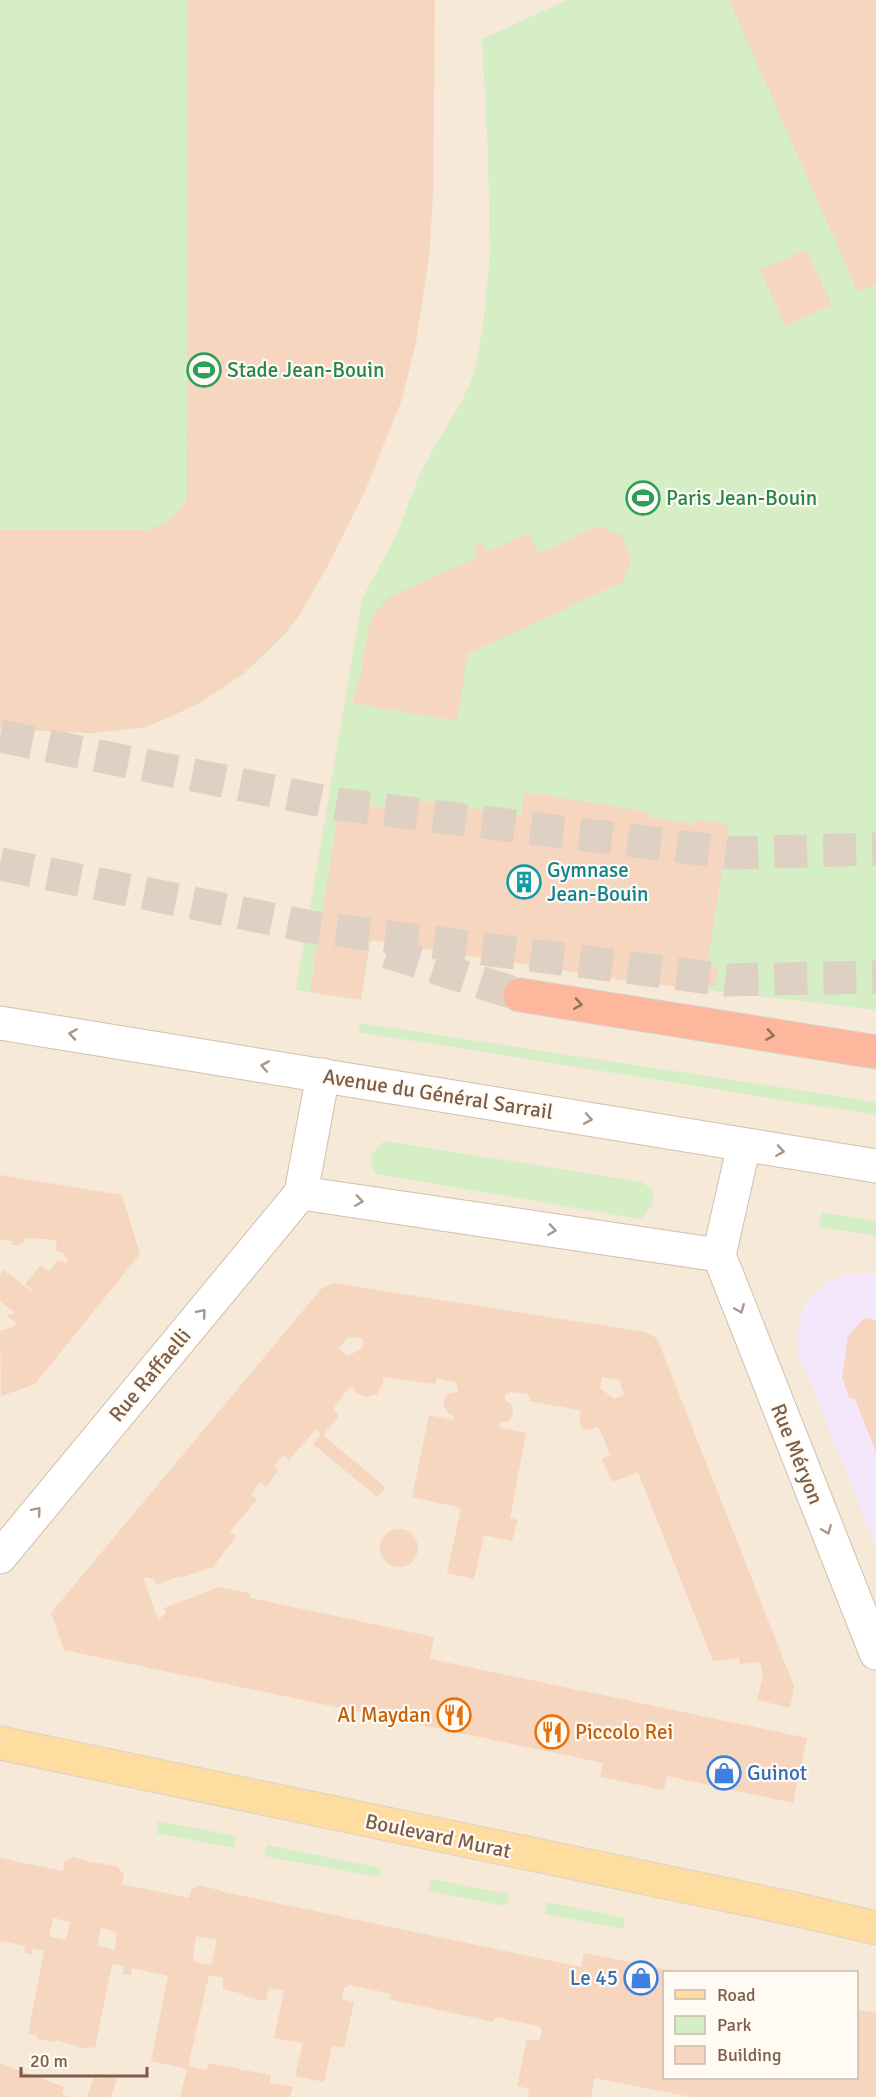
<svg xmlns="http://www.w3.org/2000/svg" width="876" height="2097" font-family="Signika,sans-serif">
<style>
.residential{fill:#f6e9d7;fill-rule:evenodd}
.education{fill:#f4e6fb}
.green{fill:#d5eec6}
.building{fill:#f6d6bf;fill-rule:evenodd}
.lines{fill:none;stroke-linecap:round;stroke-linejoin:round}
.highway-tunnel{stroke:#ded0c2;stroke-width:33;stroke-dasharray:33 16;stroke-linecap:butt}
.street-casing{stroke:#d2bfad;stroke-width:35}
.primary-casing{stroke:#dad2cc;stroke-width:35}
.highway-casing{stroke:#dad2cc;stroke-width:35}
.street{stroke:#fff;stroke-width:33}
.primary{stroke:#ffdda0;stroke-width:33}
.highway{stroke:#fcb79d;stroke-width:33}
.oneway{stroke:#966f5b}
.oneway2{stroke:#aa9689}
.labels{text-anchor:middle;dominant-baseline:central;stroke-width:4.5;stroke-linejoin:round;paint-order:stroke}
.leisure-label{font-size:21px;fill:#27864d;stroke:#fffaf2;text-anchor:start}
.culture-label{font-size:21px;fill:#0d838f;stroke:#fffaf2;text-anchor:start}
.street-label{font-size:21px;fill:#7c5d4a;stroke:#fffaf2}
.food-label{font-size:21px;fill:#c56008;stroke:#fffaf2;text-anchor:end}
.shop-label{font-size:21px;fill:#366cbe;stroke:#fffaf2;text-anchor:start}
</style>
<rect width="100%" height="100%" fill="#fef6ea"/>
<!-- residential -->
<path class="residential" d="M0,0H876V2097H0ZM664,1972H856V2078H664Z"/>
<!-- education -->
<polygon class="education" points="863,1273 876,1276 876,1547 798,1352 797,1329 804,1307 811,1296 827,1282 844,1275"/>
<!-- green -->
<g class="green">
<polygon points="0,0 435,0 433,193 429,256 416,342 402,399 365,491 327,567 297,619 279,640 243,674 196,705 146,727 93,733 0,729"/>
<polygon points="567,0 876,0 876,1010 623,980 371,940 361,1000 296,990 362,599 396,536 419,476 438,440 461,403 474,374 478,353 483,327 490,253 488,156 482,39"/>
<polygon points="360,1023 876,1102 876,1115 358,1032"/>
<path d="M384,1141L643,1182L653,1192L652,1205L641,1219L376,1174C368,1157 371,1154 384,1141Z"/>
<polygon points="822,1212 876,1221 876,1236 819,1227"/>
<polygon points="158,1821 236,1836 234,1848 156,1833"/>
<polygon points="267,1845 381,1868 379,1877 264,1856"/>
<polygon points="431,1879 509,1894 506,1906 428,1891"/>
<polygon points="547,1902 625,1918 623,1929 545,1914"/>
</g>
<!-- building -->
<g class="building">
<polygon points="188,0 435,0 433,193 429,256 416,342 402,399 365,491 327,567 297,619 279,640 243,674 196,705 146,727 93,733 0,729 0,530 148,530 167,522 183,506 187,498"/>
<polygon points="729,0 876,0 876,284 858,292"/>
<polygon points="806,249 832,305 785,326 760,270"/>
<polygon points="597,526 621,535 632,559 623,582 468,654 457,721 353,703 357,684 359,684 369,626 373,616 388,598 477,557 473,547 481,543 486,552 529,533 539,554"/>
<polygon points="525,792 649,812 648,817 694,824 695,819 729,825 707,966 718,967 715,987 704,985 703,991 624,978 623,980 370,940 361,1000 310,992 340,801 392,809 394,796 521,816"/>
<polygon points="0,1175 122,1195 140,1254 35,1384 1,1396 0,1331 13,1327 17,1323 7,1316 15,1313 0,1301 0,1275 4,1270 32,1292 33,1291 25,1284 41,1265 49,1271 57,1261 66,1263 68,1260 62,1252 55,1251 57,1240 25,1238 24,1243 20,1243 20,1245 12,1245 12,1241 0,1239"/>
<path d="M333,1283L644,1332L657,1338L794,1686L790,1708L757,1700L763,1676L760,1662L740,1664L739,1658L713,1661L638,1472L612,1482L602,1459L610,1455L601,1432L597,1427L589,1430L581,1427L579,1416L582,1413L578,1410L529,1401L530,1395L511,1392L505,1395V1400L512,1405L513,1414L509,1421L500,1423V1428L526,1433L510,1518L518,1520L512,1541L484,1535L474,1579L447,1573L461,1508L412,1497L429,1415L453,1420L454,1416L448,1413L443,1403L448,1394L458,1392V1387L455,1382L437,1378L435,1384L383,1377V1384L377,1394L366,1397L357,1393L353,1387L348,1389L333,1409L339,1416L323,1435L386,1488L377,1497L313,1444L321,1434L316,1429L289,1460L283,1455L274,1466L279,1470L266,1487L260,1482L251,1494L257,1499L230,1532L236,1536L213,1567L181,1578L180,1576L156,1585L154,1579L143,1577L158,1620L166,1613L164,1608L219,1587L250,1593V1598L434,1637L430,1659L807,1738L793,1803L667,1776L664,1790L600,1777L603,1763L64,1650L51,1613L321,1289ZM348,1337L363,1339L362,1349L347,1356L339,1349ZM602,1377L619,1380L624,1395L614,1399L600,1388Z"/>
<polygon points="864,1318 876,1320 876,1452 855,1399 849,1398 842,1377 848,1336"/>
<circle cx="399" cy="1548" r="19"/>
<path d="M73,1857L91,1862L116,1866L124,1874L122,1884L189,1898L191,1890L199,1885L219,1890V1891L581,1967L584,1953L673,1971L664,1972V2078H856V2009L876,2013V2097H691L595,2078L591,2097H528L529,2089L517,2086L527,2039L539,2041L542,2031L539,2026L495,2017L494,2022L389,1999L391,1994L350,1985L344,1988L342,1999L354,2002L344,2048L332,2046L324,2082L295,2076L303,2043L274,2038L284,1991L269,1988L266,2001L243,1996V1994L223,1989V1978L209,1975L188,2066L207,2070L208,2063L271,2075L270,2083L293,2087L290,2097H180L187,2069L151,2061L168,1976L132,1968L131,1975L123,1974L124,1966L112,1964L95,2048L88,2047L87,2049L56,2040L55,2042L37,2039V2036L28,2034L44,1951L32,1948V1955L24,1953L25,1946L0,1941V1858L63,1871L64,1862ZM53,1918L70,1922L66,1940L49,1936ZM101,1928L117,1932L115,1950L97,1946ZM196,1936L217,1940L211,1965L195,1962L193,1956Z"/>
<polygon points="0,2063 64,2087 62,2094 70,2097 0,2097"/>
<polygon points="95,2073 117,2079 111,2097 87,2097"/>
</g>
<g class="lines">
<!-- highway-tunnel -->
<g class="highway-tunnel">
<polyline points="0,736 337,804 732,853 876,849"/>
<polyline points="0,864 311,927 727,980 876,977"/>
<polyline points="387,952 520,995"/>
</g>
<defs>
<g id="street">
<polyline points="0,1023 876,1166"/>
<polyline points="301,1193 719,1255"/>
<polyline points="719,1255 876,1653"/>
<polyline points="719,1255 744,1145"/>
<polyline points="0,1557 301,1193 323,1075"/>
</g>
<polyline id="primary" points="0,1743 799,1910 876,1928"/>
<polyline id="highway" points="520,995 876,1052"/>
</defs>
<!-- street casing -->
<use href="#street" class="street-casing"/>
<!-- primary casing -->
<use href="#primary" class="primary-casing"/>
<!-- highway casing -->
<use href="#highway" class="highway-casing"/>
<!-- street -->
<use href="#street" class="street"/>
<!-- primary -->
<use href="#primary" class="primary"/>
<!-- highway -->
<use href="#highway" class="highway"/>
</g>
<!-- one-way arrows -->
<defs><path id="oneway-chevron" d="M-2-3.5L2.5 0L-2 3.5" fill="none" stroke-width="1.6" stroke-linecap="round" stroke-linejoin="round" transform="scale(1.5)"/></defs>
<g class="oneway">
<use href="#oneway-chevron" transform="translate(578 1004) rotate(9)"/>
<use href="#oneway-chevron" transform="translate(770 1035) rotate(9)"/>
</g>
<g class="oneway2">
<use href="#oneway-chevron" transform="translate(73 1034) rotate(-171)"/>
<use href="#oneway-chevron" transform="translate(265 1066) rotate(-170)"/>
<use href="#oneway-chevron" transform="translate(588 1119) rotate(10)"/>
<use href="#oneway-chevron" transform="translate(780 1151) rotate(9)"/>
<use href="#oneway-chevron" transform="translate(359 1201) rotate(8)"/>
<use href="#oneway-chevron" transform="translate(552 1230) rotate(8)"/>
<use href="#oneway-chevron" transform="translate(740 1309) rotate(68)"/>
<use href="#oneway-chevron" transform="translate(202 1313) rotate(-50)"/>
<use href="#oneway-chevron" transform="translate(37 1511) rotate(-50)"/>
<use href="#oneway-chevron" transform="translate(827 1530) rotate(68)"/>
</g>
<!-- icons -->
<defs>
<symbol id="stadium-ring" viewBox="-11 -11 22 22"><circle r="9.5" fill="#fffaf2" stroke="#2e9e5b" stroke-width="1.5"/><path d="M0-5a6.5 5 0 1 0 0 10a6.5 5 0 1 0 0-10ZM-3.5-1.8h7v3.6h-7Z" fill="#2e9e5b"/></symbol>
<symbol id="building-ring" viewBox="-11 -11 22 22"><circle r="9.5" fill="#fffaf2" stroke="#0f9aa8" stroke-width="1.5"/><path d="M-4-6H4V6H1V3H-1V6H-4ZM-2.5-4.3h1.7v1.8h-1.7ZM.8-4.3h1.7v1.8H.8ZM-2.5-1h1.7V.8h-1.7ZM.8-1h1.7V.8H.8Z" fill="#0f9aa8"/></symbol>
<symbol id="restaurant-ring" viewBox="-11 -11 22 22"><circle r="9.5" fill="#fffaf2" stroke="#e8710a" stroke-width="1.5"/><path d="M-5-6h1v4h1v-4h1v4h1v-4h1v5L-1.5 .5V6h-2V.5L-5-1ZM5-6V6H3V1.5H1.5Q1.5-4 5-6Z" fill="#e8710a"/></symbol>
<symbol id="shop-ring" viewBox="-11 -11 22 22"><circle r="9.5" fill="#fffaf2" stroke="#3f7fe0" stroke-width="1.5"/><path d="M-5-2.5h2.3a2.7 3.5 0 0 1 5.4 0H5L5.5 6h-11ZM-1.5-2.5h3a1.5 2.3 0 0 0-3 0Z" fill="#3f7fe0"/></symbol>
</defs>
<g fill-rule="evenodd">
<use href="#stadium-ring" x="185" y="351" width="38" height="38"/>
<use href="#stadium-ring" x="624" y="479" width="38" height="38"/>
<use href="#building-ring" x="505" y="863" width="38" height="38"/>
<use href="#restaurant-ring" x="435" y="1696" width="38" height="38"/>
<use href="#restaurant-ring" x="533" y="1713" width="38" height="38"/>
<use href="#shop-ring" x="705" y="1754" width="38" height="38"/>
<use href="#shop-ring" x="622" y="1959" width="38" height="38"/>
</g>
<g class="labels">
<!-- leisure labels -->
<g class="leisure-label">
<text x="227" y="370">Stade Jean-Bouin</text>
<text x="666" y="498">Paris Jean-Bouin</text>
</g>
<!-- culture labels -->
<g class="culture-label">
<text x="547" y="870">Gymnase<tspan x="547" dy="24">Jean-Bouin</tspan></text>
</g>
<!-- street labels -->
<g class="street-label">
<text transform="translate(438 1094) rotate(9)">Avenue du Général Sarrail</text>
<text transform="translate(150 1375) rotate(-50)">Rue Raffaelli</text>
<text transform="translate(797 1454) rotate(68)">Rue Méryon</text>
<text transform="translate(438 1836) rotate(12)">Boulevard Murat</text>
</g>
<!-- food labels -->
<g class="food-label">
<text x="431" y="1715">Al Maydan</text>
<text x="575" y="1732" text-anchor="start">Piccolo Rei</text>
</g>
<!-- shop labels -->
<g class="shop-label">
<text x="747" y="1773">Guinot</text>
<text x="618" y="1978" text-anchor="end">Le 45</text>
</g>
</g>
<!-- legend -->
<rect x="663" y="1971" width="195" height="108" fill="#fffaf2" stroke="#cbbbaf" stroke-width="1.5"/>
<rect x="675" y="1990" width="30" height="9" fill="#ffdda0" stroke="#cbbbaf" stroke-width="1.5"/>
<text x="717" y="2001" font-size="18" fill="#7c5d4a">Road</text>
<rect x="675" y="2016" width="30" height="18" fill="#d5eec6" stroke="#cbbbaf" stroke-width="1.5"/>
<text x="717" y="2031" font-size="18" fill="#7c5d4a">Park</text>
<rect x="675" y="2046" width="30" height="18" fill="#f6d6bf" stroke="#cbbbaf" stroke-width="1.5"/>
<text x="717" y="2061" font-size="18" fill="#7c5d4a">Building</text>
<!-- scale -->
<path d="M21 2067v9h126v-9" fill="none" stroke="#7c5d4a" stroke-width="3"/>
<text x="30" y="2067" font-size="18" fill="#7c5d4a" stroke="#fffaf2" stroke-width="4.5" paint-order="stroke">20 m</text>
</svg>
